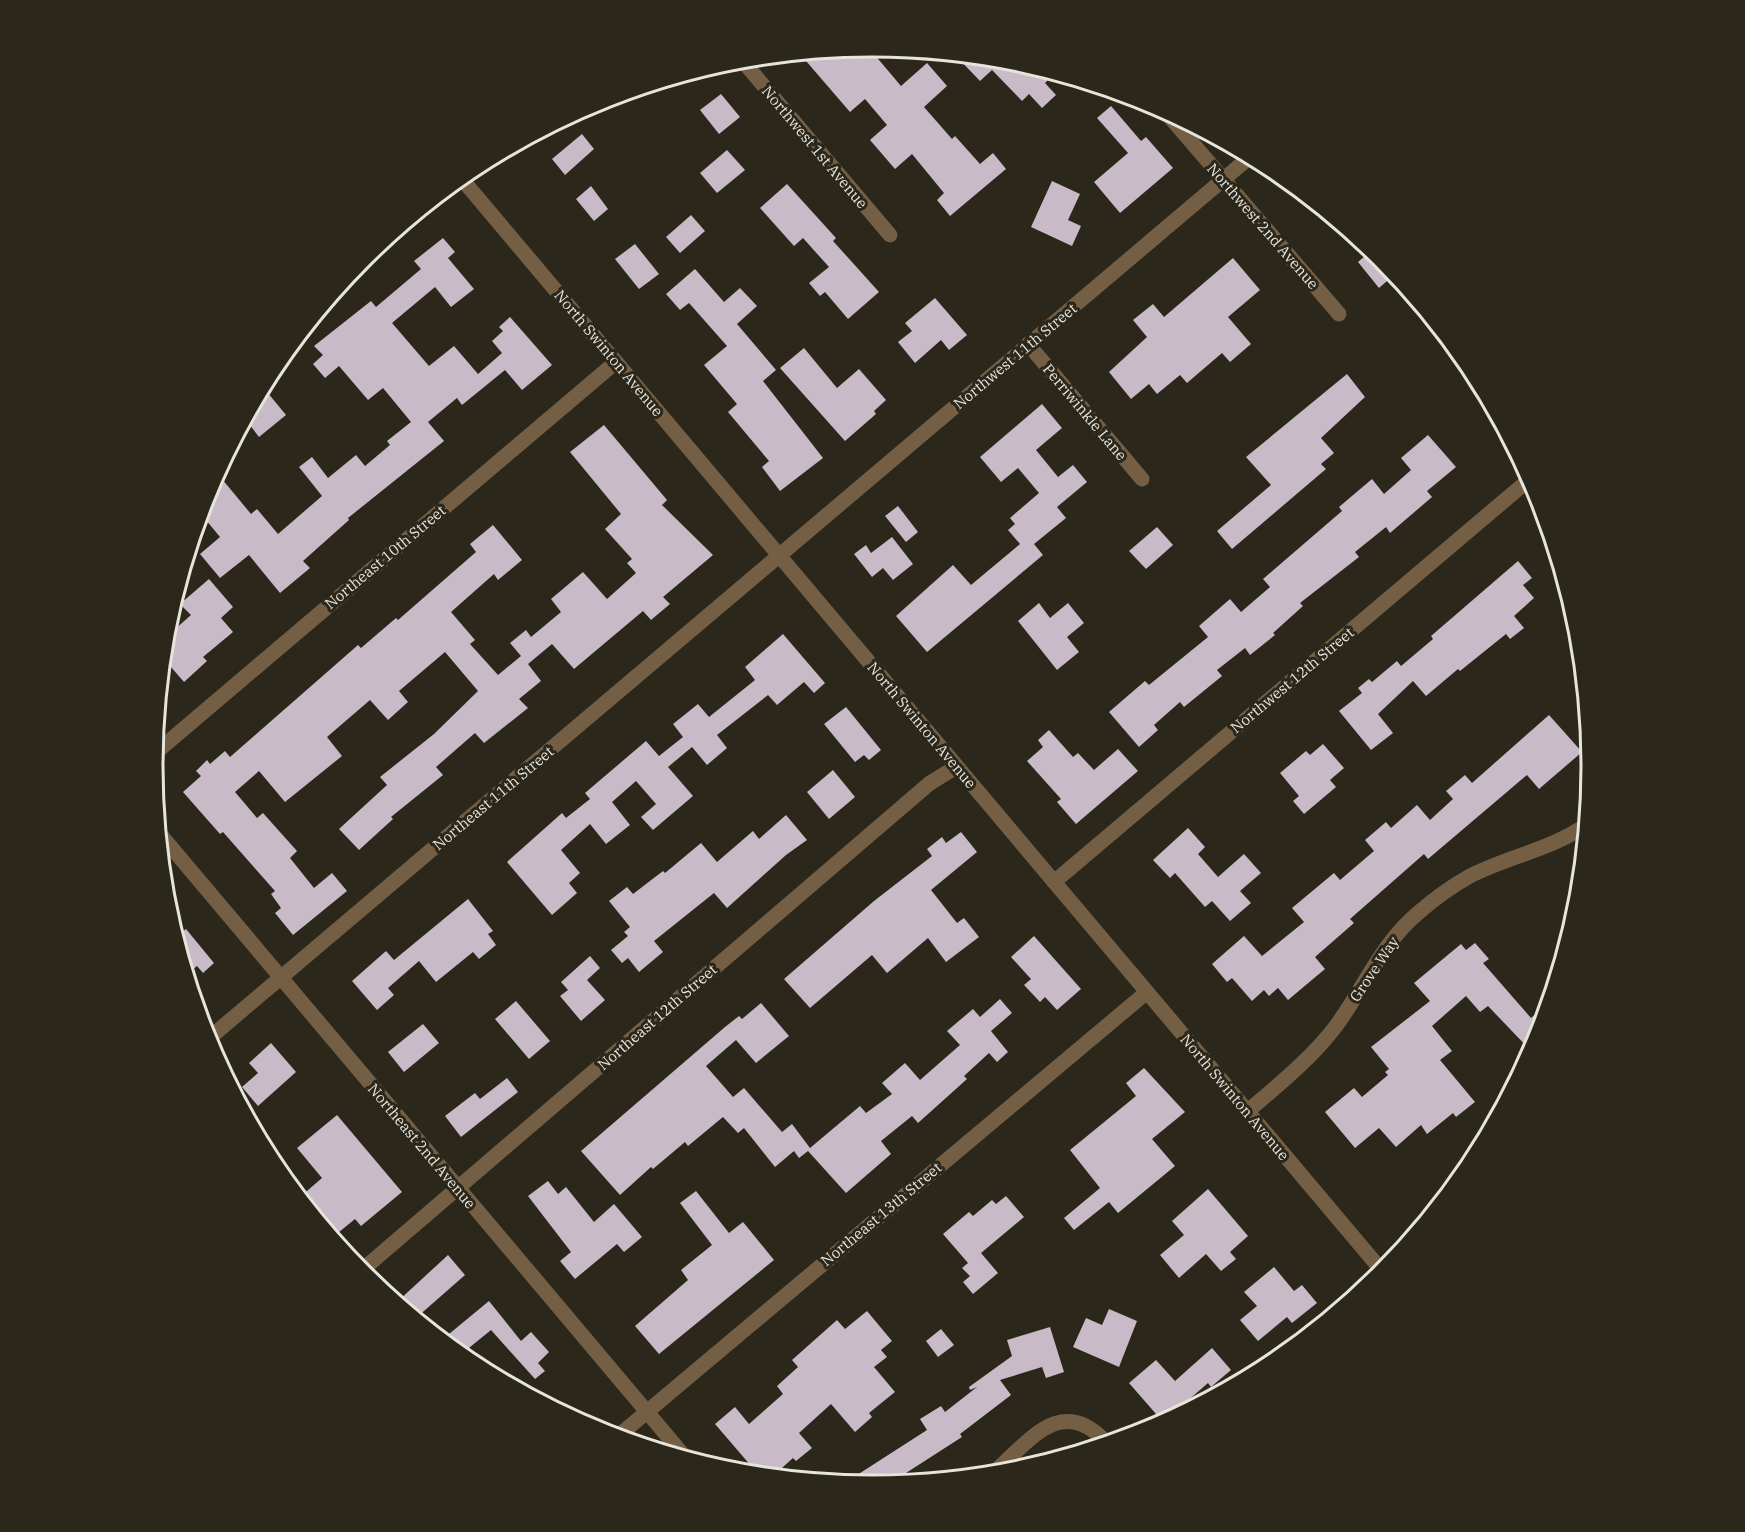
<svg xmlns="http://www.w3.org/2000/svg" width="1745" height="1532" font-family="'IBM Plex Serif',serif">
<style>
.building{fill:#c8bac7}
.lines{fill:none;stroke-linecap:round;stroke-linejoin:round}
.minor{stroke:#745f44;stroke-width:15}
.labels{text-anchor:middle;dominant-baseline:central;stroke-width:6;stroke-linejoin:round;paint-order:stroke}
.street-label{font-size:15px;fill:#e7e4db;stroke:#2b271a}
.rim{fill:none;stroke:#e7e4db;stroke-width:3}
</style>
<rect width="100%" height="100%" fill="#2b271a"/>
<!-- building -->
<g class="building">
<polygon points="868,47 901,86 927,63 947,86 924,107 952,139 955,136 980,164 993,153 1006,169 950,216 937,200 944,193 912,154 895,169 870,140 887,125 865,99 850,112 800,54"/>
<polygon points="955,55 1013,60 1042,69 1050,78 1045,83 1056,95 1042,108 1029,94 1022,101 992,70 980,81"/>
<polygon points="721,94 740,117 719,134 700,110"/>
<polygon points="1111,106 1141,141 1146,137 1173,168 1120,213 1094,182 1128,153 1097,118"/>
<polygon points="582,134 594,149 565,175 552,159"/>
<polygon points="727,150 745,170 717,193 700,173"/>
<polygon points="1052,181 1080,194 1068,220 1081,226 1072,246 1031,227"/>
<polygon points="787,184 836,238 833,241 879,292 848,319 825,292 820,296 809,283 829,267 803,238 794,246 760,208"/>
<polygon points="591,186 608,209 594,221 576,199"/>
<polygon points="691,215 705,231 680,253 666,237"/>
<polygon points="443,238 455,252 448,258 474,289 451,307 435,287 392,323 429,366 454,346 478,374 502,353 492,341 503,331 499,327 510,317 552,365 522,390 505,370 462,405 457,398 428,422 444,441 348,518 349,520 303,561 310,568 280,593 249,555 220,578 200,554 220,537 201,514 208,490 217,473 251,514 257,509 278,534 322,496 299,467 312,457 328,478 356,455 365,466 390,445 387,441 411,422 383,388 368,400 339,366 325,378 313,364 323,355 314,346 371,301 376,307 421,269 414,261"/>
<polygon points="635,244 659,274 639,289 615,259"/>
<polygon points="1372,250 1395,274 1379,288 1358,262"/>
<polygon points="1233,258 1260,290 1228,317 1251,344 1230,362 1222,353 1187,383 1180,375 1157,394 1149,384 1131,399 1109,372 1147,337 1133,320 1153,304 1164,317"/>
<polygon points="695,269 724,302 740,288 757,306 737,324 776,370 763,381 823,458 780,491 762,467 769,461 728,412 737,404 704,365 727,346 689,303 680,310 666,294"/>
<polygon points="935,298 967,335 949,350 941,340 915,363 898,342 912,331 905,323"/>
<polygon points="804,348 837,388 859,369 886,400 874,411 876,414 845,441 780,368"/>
<polygon points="1347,374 1365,397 1321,438 1334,453 1321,464 1326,469 1232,549 1217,531 1271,485 1246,457"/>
<polygon points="263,387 286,415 259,437 246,420"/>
<polygon points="1042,404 1062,428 1036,450 1058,477 1073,465 1087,482 1057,507 1066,518 1034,544 1043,555 927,652 896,616 953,565 971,585 1020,544 1008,530 1015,524 1010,518 1039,493 1018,468 1001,482 980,457"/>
<polygon points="604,425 667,500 662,505 713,555 663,597 670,604 651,620 643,611 574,669 552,644 528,664 541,681 519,699 528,708 484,743 475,733 436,767 443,775 391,817 393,819 359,850 339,829 387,785 380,777 434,734 478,691 445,652 399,691 408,702 388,720 370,700 327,737 342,756 285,802 259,771 235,792 257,818 263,813 297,851 290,858 314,888 332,873 347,891 293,935 275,913 281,908 271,894 275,891 223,832 220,834 183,792 201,776 196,771 207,760 210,764 225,751 230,757 358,645 361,648 396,618 398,620 476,552 470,544 493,525 522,560 498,580 494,574 451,612 475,640 470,644 498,675 521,656 510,643 526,630 531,637 561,612 551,599 583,572 607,599 636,573 627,563 632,559 605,529 621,514 570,452"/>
<polygon points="1428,435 1456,467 1427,491 1432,497 1390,533 1386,527 1355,552 1359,557 1300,603 1303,606 1273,633 1275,635 1250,655 1245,648 1217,670 1222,676 1184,707 1180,702 1154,725 1158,730 1139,747 1109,712 1145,681 1149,685 1208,637 1199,626 1230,599 1241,612 1270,587 1263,579 1342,511 1339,507 1372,479 1384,494 1411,470 1401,458"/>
<polygon points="898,506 918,532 906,542 885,516"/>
<polygon points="1157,527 1173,545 1146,569 1129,551"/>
<polygon points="892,537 913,564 893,580 883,568 872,577 854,554 866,545 871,553"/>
<polygon points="1518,561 1532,578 1523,585 1534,598 1514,616 1524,628 1510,639 1506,634 1460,671 1458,669 1426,696 1413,681 1378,714 1393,733 1371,750 1339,711 1362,693 1358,688 1369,679 1372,682 1397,661 1401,666 1433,639 1431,636"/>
<polygon points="209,579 233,607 221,618 233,632 203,657 207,661 184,682 164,659 166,637 191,615 180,604"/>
<polygon points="1039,603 1050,618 1068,603 1084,623 1067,637 1079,652 1057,670 1018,621"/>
<polygon points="783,634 825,683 814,693 804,682 777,705 768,695 717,735 727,748 707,765 692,747 668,767 693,796 653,830 641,817 656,804 636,781 612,802 630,825 606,844 590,824 561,850 580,873 569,883 577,893 552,915 507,862 562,813 566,818 590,799 585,793 646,741 659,756 683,737 673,724 698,704 709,717 755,680 745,667"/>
<polygon points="846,707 881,750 869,760 864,755 855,762 824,724"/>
<polygon points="1549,715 1582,752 1539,789 1527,775 1428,859 1424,854 1350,919 1354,923 1315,957 1325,969 1288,1000 1278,988 1269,996 1264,990 1252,1001 1232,978 1227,982 1212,964 1244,936 1262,956 1304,922 1292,908 1334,873 1340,880 1374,851 1365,840 1386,822 1391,828 1417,805 1430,820 1453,799 1446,791 1465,775 1472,783"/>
<polygon points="1049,730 1073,757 1078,753 1094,770 1118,749 1138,771 1076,824 1057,802 1061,799 1027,761 1043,747 1038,740"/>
<polygon points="1323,744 1344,768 1330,780 1336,787 1304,814 1293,801 1299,796 1280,773 1306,751 1310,755"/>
<polygon points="833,770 855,797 829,819 807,792"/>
<polygon points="786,815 807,840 786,855 727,908 714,893 654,941 663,952 639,972 628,958 622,963 611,950 628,936 624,932 630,927 609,901 627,887 633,894 663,871 665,873 701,843 717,862 753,831 759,839"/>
<polygon points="1188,828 1205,847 1198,854 1218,877 1244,854 1261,873 1240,891 1251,903 1230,921 1212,901 1205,907 1175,873 1170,878 1153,860"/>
<polygon points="961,832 977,852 931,890 957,923 964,918 979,937 946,962 928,938 887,973 872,955 810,1008 784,979 874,901 932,856 927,849 942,837 946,843"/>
<polygon points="468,899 493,931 488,934 496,945 479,959 473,952 436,982 419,961 388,988 394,995 377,1010 352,981 386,951 394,960"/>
<polygon points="186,929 214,963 203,973 197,966 187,974 176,937"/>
<polygon points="1034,936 1081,989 1057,1010 1045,997 1040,1002 1024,985 1031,979 1011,957"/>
<polygon points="1475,943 1489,959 1483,963 1531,1018 1549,1002 1532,1052 1488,1006 1480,1012 1466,996 1432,1026 1452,1051 1440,1060 1475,1102 1456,1117 1453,1113 1427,1134 1421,1125 1396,1147 1379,1128 1355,1148 1325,1112 1354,1088 1362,1097 1388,1075 1385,1072 1389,1069 1371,1047 1430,1001 1414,983 1461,944 1466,950"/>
<polygon points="590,956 600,968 587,980 605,1000 581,1021 560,996 568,990 561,982"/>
<polygon points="1000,999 1012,1013 991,1031 1008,1052 997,1062 989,1053 964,1076 967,1079 918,1123 912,1116 881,1141 891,1154 846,1193 808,1151 799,1158 794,1151 775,1167 744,1128 738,1133 723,1117 688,1146 685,1142 653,1169 651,1167 620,1195 581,1151 725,1027 739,1016 742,1019 761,1003 789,1036 756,1063 736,1040 706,1066 733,1097 744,1088 782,1132 792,1124 810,1148 860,1106 866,1113 892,1094 882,1083 905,1063 920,1080 960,1045 947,1031 973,1009 980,1017"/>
<polygon points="516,1001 550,1041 529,1059 495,1019"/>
<polygon points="423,1024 439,1043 404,1072 388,1052"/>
<polygon points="271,1043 296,1072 258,1106 242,1087 258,1073 249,1063"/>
<polygon points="1144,1068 1185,1112 1152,1139 1175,1166 1118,1213 1109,1202 1074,1230 1064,1218 1100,1188 1070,1150 1136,1096 1126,1083"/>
<polygon points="507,1078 518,1092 461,1137 445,1116 475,1093 480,1099"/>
<polygon points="337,1115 402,1192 361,1226 355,1219 333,1237 300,1197 322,1178 297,1148"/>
<polygon points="548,1181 558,1194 566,1187 594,1222 614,1204 642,1237 624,1252 617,1244 575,1279 560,1261 571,1252 528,1196"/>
<polygon points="1208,1189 1248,1236 1230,1252 1236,1259 1221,1271 1206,1254 1179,1278 1160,1255 1184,1235 1172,1221"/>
<polygon points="696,1191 729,1233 743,1222 774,1260 659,1354 635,1326 688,1280 681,1270 712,1245 680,1203"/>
<polygon points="1006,1196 1024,1217 981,1253 998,1273 973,1294 963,1282 970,1276 962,1268 968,1263 943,1234 969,1212 973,1216 992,1200 996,1204"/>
<polygon points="448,1255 465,1275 416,1318 397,1302"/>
<polygon points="1274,1267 1294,1291 1302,1285 1317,1303 1292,1323 1287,1317 1258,1341 1240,1320 1257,1306 1244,1292"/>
<polygon points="489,1301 521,1341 531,1332 549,1352 538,1363 545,1371 535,1379 491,1330 464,1352 449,1334"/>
<polygon points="1109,1309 1137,1321 1119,1367 1073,1347 1086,1318 1102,1325"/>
<polygon points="867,1311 892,1341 881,1350 887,1357 874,1367 895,1392 869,1413 872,1417 855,1432 831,1404 799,1433 812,1448 796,1461 793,1458 773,1476 758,1474 715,1424 735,1407 749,1424 783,1394 777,1386 798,1367 792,1360 837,1320 845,1329"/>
<polygon points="1050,1327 1064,1372 1046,1378 1042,1367 1000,1380 1011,1395 960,1434 962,1437 906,1473 912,1482 862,1485 857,1475 927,1430 920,1419 941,1406 945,1412 977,1387 970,1390 969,1387 1012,1356 1007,1340"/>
<polygon points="941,1329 954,1345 938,1357 926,1341"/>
<polygon points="1212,1348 1231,1370 1211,1387 1208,1383 1163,1422 1129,1383 1156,1360 1175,1381"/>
</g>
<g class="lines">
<!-- minor -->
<g class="minor">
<polyline points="741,59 890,235"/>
<polyline points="1164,110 1339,314"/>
<polyline points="461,178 1383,1272"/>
<polyline points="1028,344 1142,479"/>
<polyline points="154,754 616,362"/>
<polyline points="160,834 685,1457"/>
<polyline points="1054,882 1531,478"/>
<polyline points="207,1040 1251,156"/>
<path d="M1248,1111C1278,1085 1311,1059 1336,1026C1364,988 1381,944 1418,913C1434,899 1452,886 1470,876C1509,856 1550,850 1586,825"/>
<polyline points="361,1271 930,783 956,767"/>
<polyline points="617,1437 1147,992"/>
<path d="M992,1474C1030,1441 1061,1393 1107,1443"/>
</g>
</g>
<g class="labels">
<!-- street labels -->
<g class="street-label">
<text transform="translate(815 147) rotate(50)">Northwest 1st Avenue</text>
<text transform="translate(1263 226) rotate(49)">Northwest 2nd Avenue</text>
<text transform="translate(609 353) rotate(50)">North Swinton Avenue</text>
<text transform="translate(1015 356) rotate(-40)">Northwest 11th Street</text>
<text transform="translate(1085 412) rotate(50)">Perriwinkle Lane</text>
<text transform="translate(385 557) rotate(-40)">Northeast 10th Street</text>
<text transform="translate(1292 680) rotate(-40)">Northwest 12th Street</text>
<text transform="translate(922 725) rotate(50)">North Swinton Avenue</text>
<text transform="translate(493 798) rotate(-40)">Northeast 11th Street</text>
<text transform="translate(1374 969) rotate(-56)">Grove Way</text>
<text transform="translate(657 1017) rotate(-41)">Northeast 12th Street</text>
<text transform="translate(1235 1097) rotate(50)">North Swinton Avenue</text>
<text transform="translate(422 1146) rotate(50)">Northeast 2nd Avenue</text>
<text transform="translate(881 1214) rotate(-40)">Northeast 13th Street</text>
</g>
</g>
<!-- crop -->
<path d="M0 0H1745V1532H0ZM163 766a709 709 0 1 1 1418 0a709 709 0 1 1-1418 0Z" fill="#2b271a" fill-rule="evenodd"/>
<path class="rim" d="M163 766a709 709 0 1 1 1418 0a709 709 0 1 1-1418 0Z"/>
</svg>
